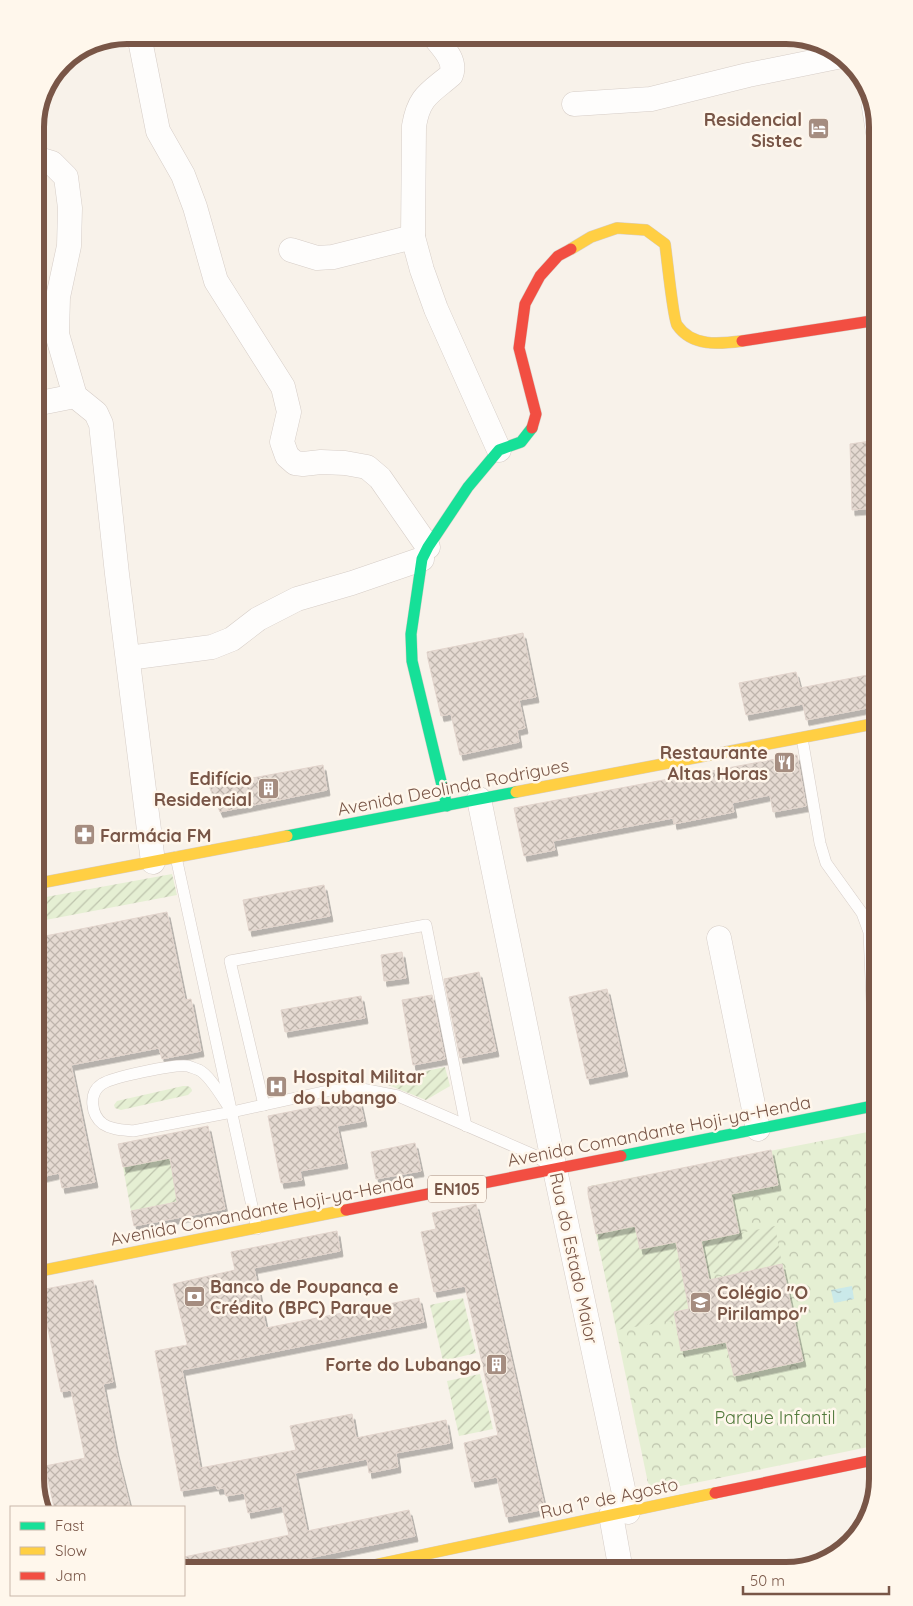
<svg xmlns="http://www.w3.org/2000/svg" width="913" height="1606" font-family="Quicksand,sans-serif">
<style>
.forest{fill:url(#forest-crowns)}
.garden{fill:url(#garden-furrows)}
.water{fill:url(#water-ripples)}
.building{fill:url(#building-cross-hatch);stroke:#e2d4cc;filter:url(#shadow)}
.lines{fill:none;stroke-linecap:round;stroke-linejoin:round}
.lane-casing{stroke:#d6cdc7;stroke-width:12}
.street-casing{stroke:#d6cdc7;stroke-width:25}
.fast-casing{stroke:#d7cdc6;stroke-width:12}
.slow-casing{stroke:#d7cdc6;stroke-width:12}
.jam-casing{stroke:#d7cdc6;stroke-width:12}
.lane{stroke:#fefdfc;stroke-width:11}
.street{stroke:#fefdfc;stroke-width:24}
.fast{stroke:#16e098;stroke-width:11}
.slow{stroke:#ffcf43;stroke-width:11}
.jam{stroke:#f24e42;stroke-width:11}
.labels{text-anchor:middle;dominant-baseline:central;stroke-width:5;stroke-linejoin:round;paint-order:stroke}
.shield{fill:#fff7ec;stroke:#a18678;stroke-width:1}
.shield-label{font-size:16px;font-weight:bold;fill:#795647}
.poi-label{font-size:18px;font-weight:bold;fill:#795647;stroke:#fff7ec;text-anchor:end}
.street-label{font-size:18px;fill:#795647;stroke:#fff7ec}
.park-label{font-size:18px;fill:#527a3c;stroke:#fff7ec}
.rim{fill:none;stroke:#795647;stroke-width:6}
</style>
<defs>
<pattern id="forest-crowns" width="20" height="18" patternUnits="userSpaceOnUse" patternTransform="scale(1.25)"><rect width="20" height="18" fill="#e5efd3"/><path d="M2 6a3 3 0 1 1 6 0M12 15a3 3 0 1 1 6 0" fill="none" stroke="#bec4ad"/></pattern>
<pattern id="garden-furrows" width="10" height="10" patternUnits="userSpaceOnUse" patternTransform="scale(1.25)"><rect width="10" height="10" fill="#e5efd3"/><path d="M-1 1l2-2M0 10L10 0M9 11l2-2" fill="none" stroke="#bec4ad"/></pattern>
<pattern id="water-ripples" width="26" height="14" patternUnits="userSpaceOnUse" patternTransform="scale(1.25)"><rect width="26" height="14" fill="#cae9e9"/><path d="M2 4q2-2 4 0t4 0M15 11q2-2 4 0t4 0" fill="none" stroke="#a9c0bf"/></pattern>
<pattern id="building-cross-hatch" width="8" height="8" patternUnits="userSpaceOnUse" patternTransform="scale(1.25)"><rect width="8" height="8" fill="#e5dad2"/><path d="M0 0l8 8M0 8l8-8" fill="none" stroke="#beb4ac"/></pattern>
<filter id="shadow"><feDropShadow dx="3" dy="5.5" stdDeviation="0" flood-color="#0004"/></filter>
</defs>
<rect width="100%" height="100%" fill="#f8f2ea"/>
<!-- forest -->
<polygon class="forest" points="878,1130 878,1445 661,1490 656,1490 648,1483 588,1194 590,1186"/>
<!-- garden -->
<g class="garden">
<polygon points="172,874 177,895 35,922 35,899"/>
<polygon points="445,1067 450,1086 426,1100 378,1081"/>
<path d="M183,1086C188,1086 191,1086 192,1091L188,1095L121,1110L115,1108L114,1105L117,1101Z"/>
<polygon points="213,1149 218,1171 202,1174 206,1196 131,1211 123,1167"/>
<polygon points="632,1213 640,1249 676,1242 689,1309 674,1312 675,1320 617,1330 596,1234 626,1227"/>
<polygon points="775,1226 782,1264 737,1274 727,1277 707,1271 701,1241"/>
<polygon points="463,1298 476,1353 443,1361 430,1305"/>
<polygon points="480,1374 493,1429 459,1436 447,1381"/>
</g>
<!-- water -->
<polygon class="water" points="852,1286 854,1299 834,1303 831,1290"/>
<!-- building -->
<g class="building">
<polygon points="878,440 878,508 852,510 850,444"/>
<polygon points="523,633 536,697 519,700 525,728 517,730 519,742 460,755 451,714 441,716 428,659 427,652"/>
<polygon points="796,672 800,688 878,673 878,706 806,720 803,704 746,715 739,683"/>
<polygon points="797,755 806,806 773,812 770,795 732,803 734,812 674,824 673,818 553,841 555,850 524,856 514,808"/>
<polygon points="323,765 327,790 220,812 209,786"/>
<polygon points="324,885 330,916 249,931 243,900"/>
<polygon points="167,912 185,1000 191,999 201,1051 162,1059 159,1048 71,1065 95,1182 62,1188 59,1173 37,1178 35,1167 35,938"/>
<polygon points="402,952 406,978 384,981 381,955"/>
<polygon points="479,972 496,1051 460,1058 444,979"/>
<polygon points="607,989 625,1071 587,1079 569,997"/>
<polygon points="432,995 445,1059 413,1065 402,1000"/>
<polygon points="361,996 365,1018 285,1032 281,1010"/>
<polygon points="359,1098 364,1121 337,1126 345,1163 300,1171 302,1180 281,1183 268,1116"/>
<polygon points="208,1126 225,1209 134,1226 131,1211 177,1202 170,1158 123,1167 118,1144"/>
<polygon points="415,1143 421,1171 376,1179 371,1152"/>
<polygon points="771,1150 778,1185 731,1194 739,1233 701,1241 709,1280 782,1264 803,1361 734,1376 726,1342 681,1351 674,1312 689,1309 676,1242 640,1249 635,1226 596,1234 588,1194 588,1187"/>
<polygon points="476,1204 545,1509 506,1517 497,1477 472,1482 464,1443 498,1435 465,1286 434,1292 421,1232 436,1229 432,1213"/>
<polygon points="337,1231 340,1251 254,1268 266,1328 419,1298 424,1322 182,1370 200,1468 296,1450 290,1426 352,1414 356,1438 446,1420 450,1443 396,1453 398,1467 369,1473 367,1459 295,1473 307,1531 409,1510 415,1536 247,1571 184,1571 184,1557 289,1535 282,1506 248,1513 244,1493 226,1496 224,1488 217,1489 216,1485 181,1491 155,1351 187,1345 187,1343 173,1284 235,1270 231,1252"/>
<polygon points="93,1280 113,1382 103,1384 116,1451 130,1507 54,1507 45,1466 85,1458 71,1390 61,1392 40,1290"/>
</g>
<g class="lines">
<defs>
<g id="lane">
<polyline points="802,738 820,843 826,863 862,913 869,932 873,1026"/>
<polyline points="176,857 257,1229"/>
<polyline points="264,1105 230,961 426,925 466,1126"/>
<path d="M232,1112C224,1101 211,1076 199,1070C196,1069 191,1067 188,1066C174,1064 113,1077 102,1084C88,1093 91,1115 103,1124C112,1130 123,1130 133,1131L232,1112L332,1090L362,1089L398,1096L534,1155L550,1166"/>
</g>
<g id="street">
<polyline points="139,35 158,131 183,175 195,207 216,281 283,387 289,412 282,442 287,456 295,463 303,464 321,462 345,463 367,467 380,478 428,547"/>
<path d="M433,35C442,47 457,60 451,75C430,93 419,96 414,126L413,237L422,270L436,309L499,450"/>
<polyline points="574,104 651,99 748,75 842,56"/>
<polyline points="874,107 878,132"/>
<polyline points="35,158 52,163 66,177 70,208 69,246 58,297 57,334 75,396 96,413 101,424 117,574 153,862"/>
<polyline points="291,250 317,258 333,257 413,237"/>
<polyline points="35,404 75,396"/>
<polyline points="128,658 212,647 232,639 258,619 297,599 352,583 422,559"/>
<polyline points="479,799 555,1170 628,1512"/>
<polyline points="719,938 758,1129"/>
<polyline points="611,1515 621,1571"/>
</g>
<g id="fast">
<polyline points="447,806 412,661 411,634 422,559 428,547 468,487 499,450 521,442 532,428"/>
<polyline points="287,836 516,792"/>
<polyline points="621,1156 878,1105"/>
</g>
<g id="slow">
<path d="M571,249L591,237L617,228L646,230L665,244C667,257 673,319 677,325C692,347 719,344 742,341"/>
<polyline points="516,792 878,723"/>
<polyline points="35,884 287,836"/>
<polyline points="35,1272 346,1210"/>
<polyline points="346,1571 715,1493"/>
</g>
<g id="jam">
<polyline points="742,341 878,320"/>
<polyline points="532,428 536,414 519,348 525,304 540,276 558,256 571,249"/>
<polyline points="346,1210 621,1156"/>
<polyline points="715,1493 878,1459"/>
</g>
</defs>
<!-- lane casing -->
<use href="#lane" class="lane-casing"/>
<!-- street casing -->
<use href="#street" class="street-casing"/>
<!-- fast casing -->
<use href="#fast" class="fast-casing"/>
<!-- slow casing -->
<use href="#slow" class="slow-casing"/>
<!-- jam casing -->
<use href="#jam" class="jam-casing"/>
<!-- lane -->
<use href="#lane" class="lane"/>
<!-- street -->
<use href="#street" class="street"/>
<!-- fast -->
<use href="#fast" class="fast"/>
<!-- slow -->
<use href="#slow" class="slow"/>
<!-- jam -->
<use href="#jam" class="jam"/>
</g>
<!-- icons -->
<defs>
<symbol id="hotel-square" viewBox="-11 -11 22 22"><rect x="-9" y="-9" width="18" height="18" rx="4" fill="#a58d80" stroke="#fff7ec"/><path d="M-6-4.5h1.5V1H6V5H4.5V3h-9V5H-6ZM-4 0a1.8 1.8 0 1 1 3.6 0ZM.5 0V-2.5h3Q6-2.5 6 0Z" fill="#fff"/></symbol>
<symbol id="restaurant-square" viewBox="-11 -11 22 22"><rect x="-9" y="-9" width="18" height="18" rx="4" fill="#a58d80" stroke="#fff7ec"/><path d="M-5-6h1v4h1v-4h1v4h1v-4h1v5L-1.5 .5V6h-2V.5L-5-1ZM5-6V6H3V1.5H1.5Q1.5-4 5-6Z" fill="#fff"/></symbol>
<symbol id="building-square" viewBox="-11 -11 22 22"><rect x="-9" y="-9" width="18" height="18" rx="4" fill="#a58d80" stroke="#fff7ec"/><path d="M-4-6H4V6H1V3H-1V6H-4ZM-2.5-4.3h1.7v1.8h-1.7ZM.8-4.3h1.7v1.8H.8ZM-2.5-1h1.7V.8h-1.7ZM.8-1h1.7V.8H.8Z" fill="#fff"/></symbol>
<symbol id="pharmacy-square" viewBox="-11 -11 22 22"><rect x="-9" y="-9" width="18" height="18" rx="4" fill="#a58d80" stroke="#fff7ec"/><path d="M-2-6h4v4h4v4h-4v4h-4v-4h-4v-4h4Z" fill="#fff"/></symbol>
<symbol id="hospital-square" viewBox="-11 -11 22 22"><rect x="-9" y="-9" width="18" height="18" rx="4" fill="#a58d80" stroke="#fff7ec"/><path d="M-5-5h3v3.5h4V-5h3V5h-3V1.5h-4V5h-3Z" fill="#fff"/></symbol>
<symbol id="bank-square" viewBox="-11 -11 22 22"><rect x="-9" y="-9" width="18" height="18" rx="4" fill="#a58d80" stroke="#fff7ec"/><path d="M-6-4H6V4H-6ZM0-2.3a2.3 2.3 0 1 0 0 4.6a2.3 2.3 0 1 0 0-4.6Z" fill="#fff"/></symbol>
<symbol id="university-square" viewBox="-11 -11 22 22"><rect x="-9" y="-9" width="18" height="18" rx="4" fill="#a58d80" stroke="#fff7ec"/><path d="M0-5L7-2L0 1L-7-2ZM-4 1L0 2.5L4 1V4Q0 6-4 4Z" fill="#fff"/></symbol>
</defs>
<g fill-rule="evenodd">
<use href="#hotel-square" x="806" y="116" width="25" height="25"/>
<use href="#restaurant-square" x="772" y="750" width="25" height="25"/>
<use href="#building-square" x="256" y="776" width="25" height="25"/>
<use href="#pharmacy-square" x="72" y="822" width="25" height="25"/>
<use href="#hospital-square" x="264" y="1074" width="25" height="25"/>
<use href="#bank-square" x="182" y="1284" width="25" height="25"/>
<use href="#university-square" x="688" y="1290" width="25" height="25"/>
<use href="#building-square" x="484" y="1352" width="25" height="25"/>
</g>
<g class="labels">
<!-- shield labels -->
<rect class="shield" x="428" y="1175.5" width="58" height="27" rx="4"/>
<g class="shield-label">
<text x="457" y="1189">EN105</text>
</g>
<!-- poi labels -->
<g class="poi-label">
<text x="802" y="119">Residencial<tspan x="802" dy="21">Sistec</tspan></text>
<text x="768" y="752">Restaurante<tspan x="768" dy="21">Altas Horas</tspan></text>
<text x="252" y="778">Edifício<tspan x="252" dy="21">Residencial</tspan></text>
<text x="100" y="835" text-anchor="start">Farmácia FM</text>
<text x="293" y="1076" text-anchor="start">Hospital Militar<tspan x="293" dy="21">do Lubango</tspan></text>
<text x="210" y="1286" text-anchor="start">Banco de Poupança e<tspan x="210" dy="21">Crédito (BPC) Parque</tspan></text>
<text x="717" y="1292" text-anchor="start">Colégio "O<tspan x="717" dy="21">Pirilampo"</tspan></text>
<text x="481" y="1364">Forte do Lubango</text>
</g>
<!-- street labels -->
<g class="street-label">
<text transform="translate(453 787) rotate(-11)">Avenida Deolinda Rodrigues</text>
<text transform="translate(659 1131) rotate(-11)">Avenida Comandante Hoji-ya-Henda</text>
<text transform="translate(262 1210) rotate(-11)">Avenida Comandante Hoji-ya-Henda</text>
<text transform="translate(574 1258) rotate(78)">Rua do Estado Maior</text>
<text transform="translate(609 1498) rotate(-12)">Rua 1º de Agosto</text>
</g>
<!-- park labels -->
<g class="park-label">
<text x="775" y="1417">Parque Infantil</text>
</g>
</g>
<!-- crop -->
<path d="M0 0H913V1606H0ZM127 44H786A83 83 0 0 1 869 127V1479A83 83 0 0 1 786 1562H127A83 83 0 0 1 44 1479V127A83 83 0 0 1 127 44Z" fill="#fff7ec" fill-rule="evenodd"/>
<path class="rim" d="M127 44H786A83 83 0 0 1 869 127V1479A83 83 0 0 1 786 1562H127A83 83 0 0 1 44 1479V127A83 83 0 0 1 127 44Z"/>
<!-- legend -->
<rect x="10" y="1506" width="175" height="90" fill="#fff7ec" stroke="#c9b7aa"/>
<rect x="20" y="1522" width="25" height="8" fill="#16e098" stroke="#c9b7aa"/>
<text x="55" y="1531" font-size="15" fill="#795647">Fast</text>
<rect x="20" y="1547" width="25" height="8" fill="#ffcf43" stroke="#c9b7aa"/>
<text x="55" y="1556" font-size="15" fill="#795647">Slow</text>
<rect x="20" y="1572" width="25" height="8" fill="#f24e42" stroke="#c9b7aa"/>
<text x="55" y="1581" font-size="15" fill="#795647">Jam</text>
<!-- scale -->
<path d="M743 1586v8h146v-8" fill="none" stroke="#795647" stroke-width="2.5"/>
<text x="750" y="1586" font-size="15" fill="#795647" stroke="#fff7ec" stroke-width="4" paint-order="stroke">50 m</text>
</svg>
